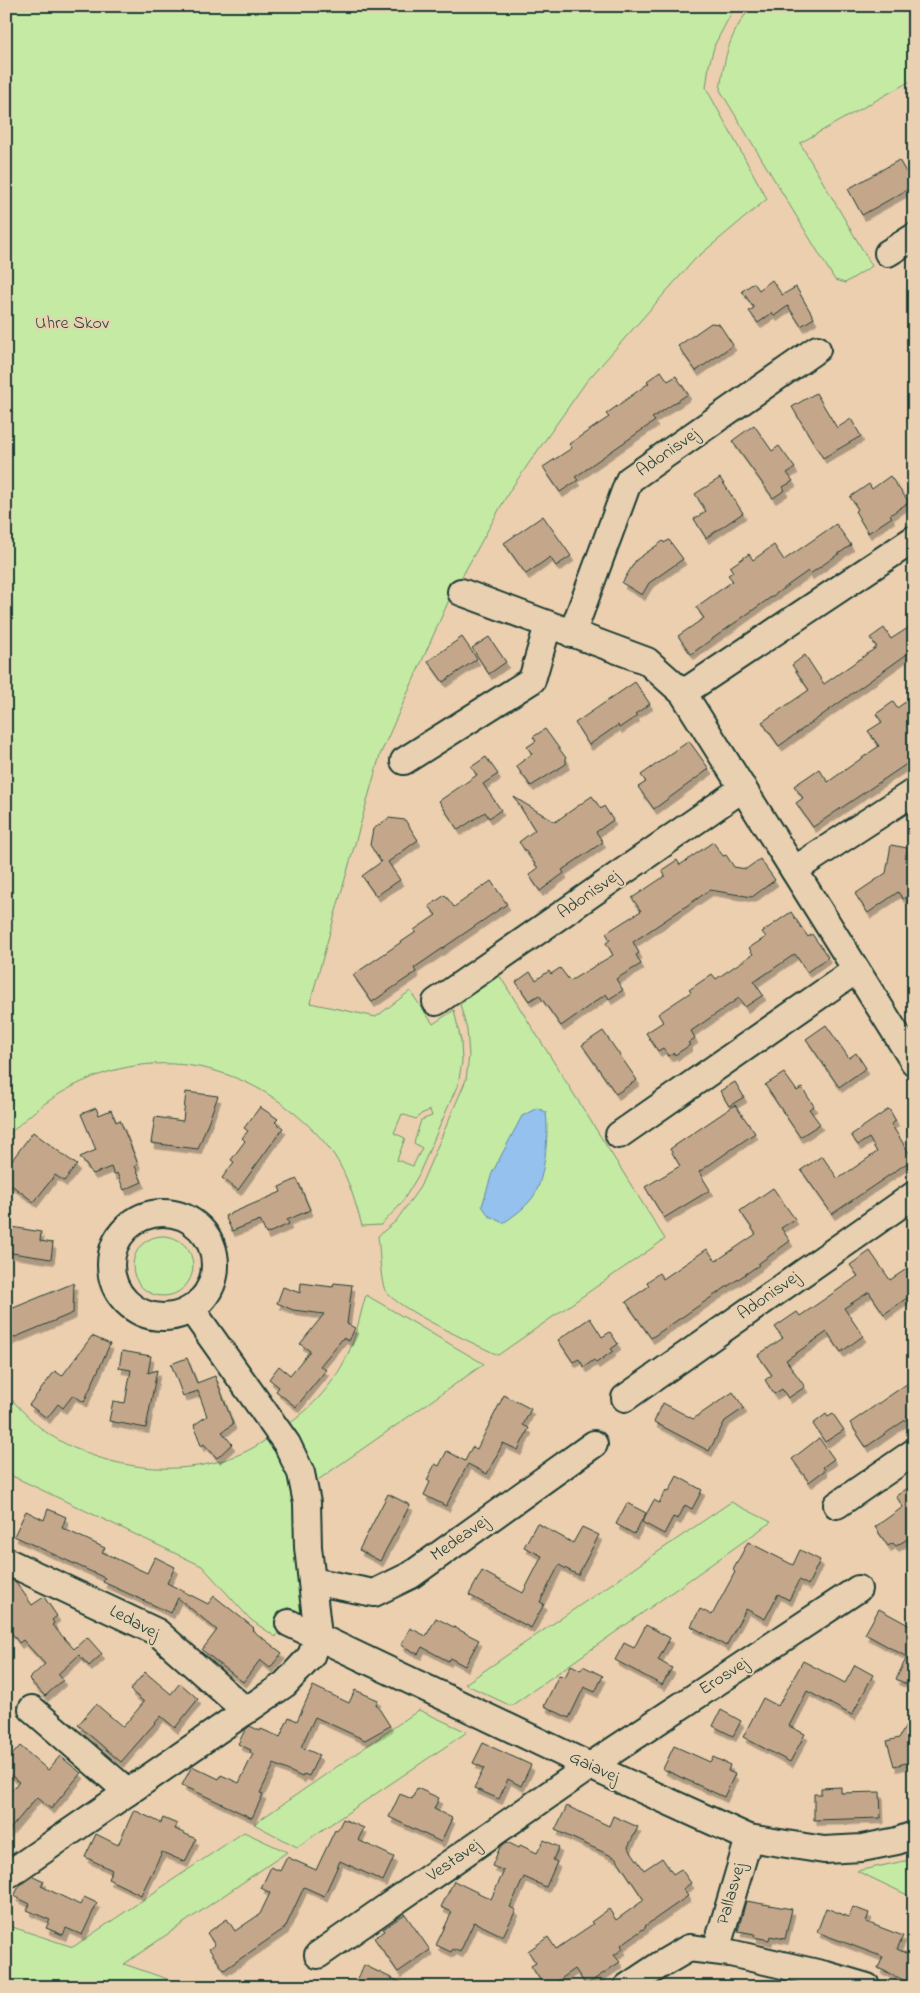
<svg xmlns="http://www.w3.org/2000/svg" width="920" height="1993" font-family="'Indie Flower',sans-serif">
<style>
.green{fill:#c4eaa4;stroke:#72946c;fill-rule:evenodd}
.water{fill:#94c1ee;stroke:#658ca4}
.building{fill:#c4a78b;stroke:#1f3d34;filter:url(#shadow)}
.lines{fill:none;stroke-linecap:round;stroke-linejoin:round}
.minor-casing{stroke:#1f3d34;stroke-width:30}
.minor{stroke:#e8d0b1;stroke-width:26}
.labels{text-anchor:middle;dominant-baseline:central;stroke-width:4;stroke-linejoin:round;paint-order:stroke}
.park-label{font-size:18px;fill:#27463a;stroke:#e8d0b1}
.street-label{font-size:18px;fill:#1f3d34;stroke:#e8d0b1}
</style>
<defs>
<filter id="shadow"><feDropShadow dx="3" dy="5.5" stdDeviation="0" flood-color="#0004"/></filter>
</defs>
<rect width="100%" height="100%" fill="#ebcfaf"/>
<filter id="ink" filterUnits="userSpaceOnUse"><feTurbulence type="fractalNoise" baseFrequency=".02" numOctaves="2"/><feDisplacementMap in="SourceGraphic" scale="10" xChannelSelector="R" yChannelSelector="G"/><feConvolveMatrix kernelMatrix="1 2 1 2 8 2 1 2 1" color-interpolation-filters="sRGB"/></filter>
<g filter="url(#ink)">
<!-- green -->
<g class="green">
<path d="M6,6H735L715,44L709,65L706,88L767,199L695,259L586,382L510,490L449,600L380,755L310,1003L376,1017L410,991L433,1024L454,1010L461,1041L462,1062L458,1084L418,1176L401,1204L381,1225L362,1226C355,1201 348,1176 334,1155C320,1134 300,1117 280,1102C188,1038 81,1057 6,1138ZM430,1110L432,1116L421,1120L414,1143L422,1148L413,1166L397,1160L405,1138L394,1133L402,1114L416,1119L421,1114Z"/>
<path d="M752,6H914V79L800,143L872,266L845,283L835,280L720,90C725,55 729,34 752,6Z"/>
<path d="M494,967L665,1239L498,1355C475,1344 395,1308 385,1290C380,1280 380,1249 378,1236L396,1221L420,1187L466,1080L469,1056L467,1030L460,1004L465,1001L458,992Z"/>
<circle cx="163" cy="1266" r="30"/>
<path d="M366,1295L484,1364L315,1482L305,1449L289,1424C316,1405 341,1375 352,1344C358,1328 361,1311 366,1295Z"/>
<path d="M6,1393C19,1408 34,1424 50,1435C107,1471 186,1480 247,1451C255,1447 263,1442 270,1437L287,1467L297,1497L307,1616L288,1607L276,1637L251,1620L202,1566L6,1473Z"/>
<polygon points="731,1502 771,1522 511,1706 465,1684"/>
<polygon points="419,1710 467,1732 297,1847 254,1824"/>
<polygon points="244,1832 287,1852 124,1964 190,1987 6,1987 6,1925 73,1947"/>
<polygon points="914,1859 914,1898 857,1871"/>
</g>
<!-- water -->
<path class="water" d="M537,1108L546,1112C549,1133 545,1180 533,1197C525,1208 514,1216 503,1223L489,1216L482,1206L492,1173L522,1116Z"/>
<!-- building -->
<g class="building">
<polygon points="899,160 914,186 862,215 848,189"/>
<polygon points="772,280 782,295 796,287 814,318 801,326 788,306 774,316 772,313 758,323 749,311 754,308 742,291 754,283 759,290"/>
<polygon points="711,323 719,324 733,345 696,371 678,346"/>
<polygon points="661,371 668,381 676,376 688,394 652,418 655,421 587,468 587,469 575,477 578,480 560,492 543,467 572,448 569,444 609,417 606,414 649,383 647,381"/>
<polygon points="816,393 837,428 851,419 861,436 823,458 792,407"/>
<polygon points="754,425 772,451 779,446 795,468 787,473 793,481 783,487 785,490 773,498 732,441"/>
<polygon points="890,476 909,502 890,515 892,517 868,533 855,511 858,509 850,497 869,484 872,489"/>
<polygon points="720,478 743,513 706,538 694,519 706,511 695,494"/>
<polygon points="543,516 571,556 556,566 550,557 526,574 504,543"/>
<polygon points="836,524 851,545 810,574 808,571 691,654 678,636 704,618 696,607 733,581 728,575 733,572 730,567 749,554 753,560 774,545 784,560"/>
<polygon points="669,540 683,559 649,583 642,595 622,583 636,560 663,541 664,543"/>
<polygon points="914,624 914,649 779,746 762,722 809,690 792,665 805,655 824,684 877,647 870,638 884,628 891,639"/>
<polygon points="462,637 477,659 443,682 428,661"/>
<polygon points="489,637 506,662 489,674 472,648"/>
<polygon points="635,682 650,704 635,714 637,716 619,728 618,725 589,745 575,723"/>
<polygon points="914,696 914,759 813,827 796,803 803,798 794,786 819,769 828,782 879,746 868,731 882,722 876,714 893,702 897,708"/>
<polygon points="545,729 566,758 566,764 531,786 516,766 532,754 527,747 536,741 533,737"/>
<polygon points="689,741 709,769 654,809 638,787 646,782 641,775"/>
<polygon points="486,757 498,774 483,784 501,810 489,818 485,812 458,830 439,801 477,775 471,767"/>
<polygon points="592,796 601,809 604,806 613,820 596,832 603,842 562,870 564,873 540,891 529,875 538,868 519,842 535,830 514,797 555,822"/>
<polygon points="389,818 405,820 418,840 388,862 400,880 376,896 362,876 381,862 370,845 373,829"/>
<polygon points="713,842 723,856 726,855 734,867 746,869 760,859 775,880 752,897 710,890 633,942 639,953 636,955 641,964 616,979 623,990 609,999 606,994 561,1026 539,995 529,1001 516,982 530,972 536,980 549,971 551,974 560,968 570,981 613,955 606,943 610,940 606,933 641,911 632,898 665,876 662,870 677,860 680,865"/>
<polygon points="891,845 907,848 905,861 914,874 914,892 903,899 898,892 868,913 855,894 886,873"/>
<polygon points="491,881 507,904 414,968 416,972 372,1002 353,975 416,932 414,930 436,915 429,906 445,895 454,907"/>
<polygon points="791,912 808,937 812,934 828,957 807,972 795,954 754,982 763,995 745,1007 739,998 691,1031 695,1038 688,1043 690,1045 675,1055 674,1053 669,1056 663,1048 658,1051 646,1033 663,1022 658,1014 691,992 689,990 712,974 716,979 753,954 749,948 766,937 762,932"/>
<polygon points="826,1025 849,1058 856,1053 866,1068 839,1087 806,1039"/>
<polygon points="603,1031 637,1080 616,1094 582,1045"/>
<polygon points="784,1073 797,1091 802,1088 814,1106 809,1109 820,1124 800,1137 765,1085"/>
<polygon points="735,1082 744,1097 729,1106 720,1091"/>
<polygon points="186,1092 218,1096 198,1149 151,1143 155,1117 183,1121"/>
<polygon points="735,1105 755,1133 699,1172 710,1190 664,1218 645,1187 680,1166 670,1149"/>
<polygon points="260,1107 278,1119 275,1122 283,1128 238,1190 222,1178 234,1162 231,1160 245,1141 242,1138 248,1131 244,1128"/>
<polygon points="96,1108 99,1115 111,1110 116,1122 120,1120 138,1164 135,1166 142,1182 124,1190 117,1173 114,1175 111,1167 93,1174 80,1157 96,1150 81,1114"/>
<polygon points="889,1109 896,1121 891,1124 913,1159 832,1214 801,1170 822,1156 838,1179 877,1152 869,1138 858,1145 851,1135"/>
<polygon points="33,1132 77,1165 64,1181 55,1175 34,1202 6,1181 6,1155 12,1160"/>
<polygon points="297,1179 310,1210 287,1220 289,1224 266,1234 260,1220 232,1231 225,1216 281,1192 279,1187"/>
<polygon points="773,1188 795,1219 781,1228 790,1241 758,1264 759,1265 651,1338 626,1302 649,1286 647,1282 659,1273 663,1279 707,1249 716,1261 756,1234 740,1211"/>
<polygon points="6,1226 41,1232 40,1241 53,1243 51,1259 6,1252"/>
<polygon points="870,1251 890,1280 914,1264 914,1293 884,1314 869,1292 844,1308 863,1336 841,1352 827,1332 786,1360 805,1387 788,1398 782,1389 774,1394 765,1380 772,1375 758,1355 783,1338 775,1327 797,1312 800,1316 858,1276 850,1265"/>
<polygon points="74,1283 73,1313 6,1341 6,1311"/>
<polygon points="301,1283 333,1287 334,1283 352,1285 347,1324 355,1328 349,1341 343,1338 320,1366 326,1370 296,1407 276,1391 279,1387 269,1379 279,1366 290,1375 310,1351 300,1344 324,1314 293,1310 277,1303 283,1287 300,1293"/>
<polygon points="590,1318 602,1337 610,1332 618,1344 611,1349 613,1351 596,1363 594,1360 584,1367 579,1359 573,1362 558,1340"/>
<polygon points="92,1336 110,1344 84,1402 73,1395 63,1408 58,1404 47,1418 29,1405 55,1371 62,1376"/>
<polygon points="122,1351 151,1356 148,1373 157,1370 146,1428 109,1421 113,1401 125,1403 131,1370 119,1368"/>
<polygon points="187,1358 197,1383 215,1376 233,1424 222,1432 232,1444 217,1458 204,1444 201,1446 194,1425 207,1416 198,1391 183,1396 171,1364"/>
<polygon points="914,1379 914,1414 866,1447 850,1423"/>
<polygon points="733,1392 744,1408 725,1421 709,1451 654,1422 663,1403 693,1419"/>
<polygon points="504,1395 531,1409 523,1425 529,1428 518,1450 503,1443 487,1474 468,1464 446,1506 424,1495 430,1482 427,1480 435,1464 439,1466 447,1451 465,1461 472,1447 477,1449"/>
<polygon points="826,1414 828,1417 833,1414 844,1430 825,1442 813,1424"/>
<polygon points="819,1438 834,1459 823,1467 825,1470 809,1482 792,1459"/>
<polygon points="677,1476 702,1490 692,1509 685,1505 678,1519 673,1517 664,1534 642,1522 654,1500 659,1503 666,1490 669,1491"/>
<polygon points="914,1484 914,1535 896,1546 893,1543 888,1546 875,1527 903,1507 896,1496"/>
<polygon points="388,1494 410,1505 380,1561 359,1550"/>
<polygon points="627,1503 646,1513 634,1534 616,1524"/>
<polygon points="48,1509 66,1517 62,1528 105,1548 102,1552 147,1573 155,1557 175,1567 167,1583 208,1604 214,1596 254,1628 252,1630 282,1653 270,1668 260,1660 243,1682 202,1650 217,1630 178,1598 171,1613 103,1582 105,1578 14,1536 26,1511 44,1520"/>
<polygon points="537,1523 573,1543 582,1527 599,1535 578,1575 559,1565 540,1602 544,1604 531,1628 469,1595 482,1571 523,1593 542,1556 524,1547"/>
<polygon points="748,1542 793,1565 800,1550 820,1560 808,1585 799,1580 789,1600 778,1594 765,1619 746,1609 726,1646 691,1626 700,1609 712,1615 735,1572 733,1570"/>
<polygon points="6,1578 16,1582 32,1605 44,1597 57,1616 52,1620 54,1623 52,1625 74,1649 87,1637 102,1654 89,1666 79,1655 58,1674 63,1680 45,1696 29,1679 45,1664 23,1640 19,1643 6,1625"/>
<polygon points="879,1609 914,1628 914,1688 896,1679 907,1657 865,1634"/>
<polygon points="436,1618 479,1640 465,1666 450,1658 448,1661 422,1647 418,1654 401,1645 410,1628 426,1636"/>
<polygon points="646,1625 670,1638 658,1660 672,1668 662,1685 615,1660 624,1643 634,1648"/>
<polygon points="803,1661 845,1683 855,1665 873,1675 852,1715 807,1691 789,1726 805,1734 790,1762 743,1737 763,1698 778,1706"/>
<polygon points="571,1665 581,1670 583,1666 603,1676 595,1692 584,1687 569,1718 544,1706 559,1675 565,1677"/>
<polygon points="145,1672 171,1694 180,1683 198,1699 175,1728 161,1716 121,1762 78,1725 96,1704 123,1727 144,1702 130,1690"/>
<polygon points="313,1686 349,1703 355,1690 378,1700 376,1704 390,1726 365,1740 315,1717 301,1747 319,1755 309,1776 304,1774 302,1777 274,1764 260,1793 263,1794 252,1818 182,1785 192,1766 219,1779 221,1775 239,1783 253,1754 250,1752 251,1750 238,1744 245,1730 250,1726 260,1731 261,1729 280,1737 289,1717 297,1721"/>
<polygon points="721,1710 741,1721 733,1736 713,1726"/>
<polygon points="914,1712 914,1761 894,1766 887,1741 899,1738"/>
<polygon points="483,1743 531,1765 521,1786 508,1779 499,1799 474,1788 484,1768 473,1763"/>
<polygon points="20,1746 48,1770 60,1756 81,1773 51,1809 37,1797 6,1834 6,1797 19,1782 6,1771 6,1762"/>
<polygon points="674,1746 710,1762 713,1757 730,1765 728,1771 735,1774 724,1797 663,1769"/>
<polygon points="841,1787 841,1793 880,1792 881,1818 814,1820 814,1794 821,1794 821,1788"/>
<polygon points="417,1788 439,1798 434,1809 452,1818 441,1842 389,1817 400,1794 412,1799"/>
<polygon points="567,1806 609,1826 613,1816 638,1827 628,1847 644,1870 662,1858 673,1874 681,1869 691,1883 683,1889 688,1896 645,1926 646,1927 621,1945 623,1949 614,1955 620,1962 586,1985 575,1969 549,1987 545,1987 531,1966 536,1963 528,1951 548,1937 556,1949 593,1924 591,1922 609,1909 616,1920 644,1900 616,1858 555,1830"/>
<polygon points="134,1810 161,1823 163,1818 177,1824 175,1829 196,1839 185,1862 162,1852 141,1895 108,1879 112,1870 85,1857 96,1834 118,1845"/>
<polygon points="343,1819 364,1828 358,1840 394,1857 383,1881 340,1861 324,1896 304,1887 285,1928 224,1970 209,1949 215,1945 207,1933 227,1919 235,1931 260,1914 270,1893 261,1888 271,1867 280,1871 287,1857 316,1870 335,1830 337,1831"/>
<polygon points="544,1840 559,1847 553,1860 557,1862 546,1887 524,1877 510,1907 516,1910 503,1936 474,1922 460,1952 453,1949 451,1952 436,1945 452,1912 441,1907 454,1881 491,1899 504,1871 492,1866 500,1847 507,1842 519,1848 520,1845 537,1853"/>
<polygon points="33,1876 44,1881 41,1886 80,1905 84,1897 97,1903 82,1935 66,1928 63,1935 46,1928 50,1920 27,1910 30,1904 14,1896 20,1885"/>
<polygon points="746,1901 792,1909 785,1939 770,1936 769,1940 754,1937 755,1934 738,1931"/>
<polygon points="853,1907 869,1913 866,1922 903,1936 897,1949 914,1957 914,1985 878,1968 883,1957 817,1932 826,1908 849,1917"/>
<polygon points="405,1914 430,1950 398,1972 374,1938 385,1931 383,1929"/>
<polygon points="364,1965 410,1987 354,1987"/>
</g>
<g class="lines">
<defs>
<g id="minor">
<polyline points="888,253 914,237"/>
<polyline points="461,592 647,661 683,693 914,1062"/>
<polyline points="572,634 629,480 817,349"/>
<polyline points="683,693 914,539"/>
<polyline points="404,761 532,680 548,625"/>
<polyline points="794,870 914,792"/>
<polyline points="436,1002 743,788"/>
<polyline points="619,1135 856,970"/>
<circle cx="163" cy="1265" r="52"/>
<polyline points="625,1398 914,1195"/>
<polyline points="837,1505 914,1452"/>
<polyline points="6,1561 157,1632 246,1711"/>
<polyline points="312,1581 374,1593 411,1575 594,1444"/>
<polyline points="289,1623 590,1766 749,1838 824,1850 862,1848 897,1841 914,1835"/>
<polyline points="32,1709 128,1792"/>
<polyline points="6,1876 285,1684 311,1656 318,1636 308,1547 307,1503 301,1473 287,1444 192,1310"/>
<polyline points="716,1950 749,1838"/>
<polyline points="318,1955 590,1766 858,1589"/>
<polyline points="627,1987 660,1965 689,1948 730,1953 826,1975 867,1987"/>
</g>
</defs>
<!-- minor casing -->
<use href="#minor" class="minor-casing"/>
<!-- minor -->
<use href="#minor" class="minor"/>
</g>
</g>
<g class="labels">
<!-- park labels -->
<g class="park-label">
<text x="72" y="324">Uhre Skov</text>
</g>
<!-- street labels -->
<g class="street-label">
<text transform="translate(668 453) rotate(-35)">Adonisvej</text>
<text transform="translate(589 895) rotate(-35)">Adonisvej</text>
<text transform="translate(769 1296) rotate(-35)">Adonisvej</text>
<text transform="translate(460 1539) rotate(-35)">Medeavej</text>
<text transform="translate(134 1623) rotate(28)">Ledavej</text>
<text transform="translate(724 1677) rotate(-33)">Erosvej</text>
<text transform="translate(594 1768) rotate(25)">Gaiavej</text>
<text transform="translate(454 1861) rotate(-35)">Vestavej</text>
<text transform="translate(732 1894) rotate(-74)">Pallasvej</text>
</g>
</g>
<!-- margin -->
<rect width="920" height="1993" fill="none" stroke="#e8d0b1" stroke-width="25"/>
<rect x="12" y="12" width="895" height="1968" fill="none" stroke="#1f3d34" stroke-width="2" filter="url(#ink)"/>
</svg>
